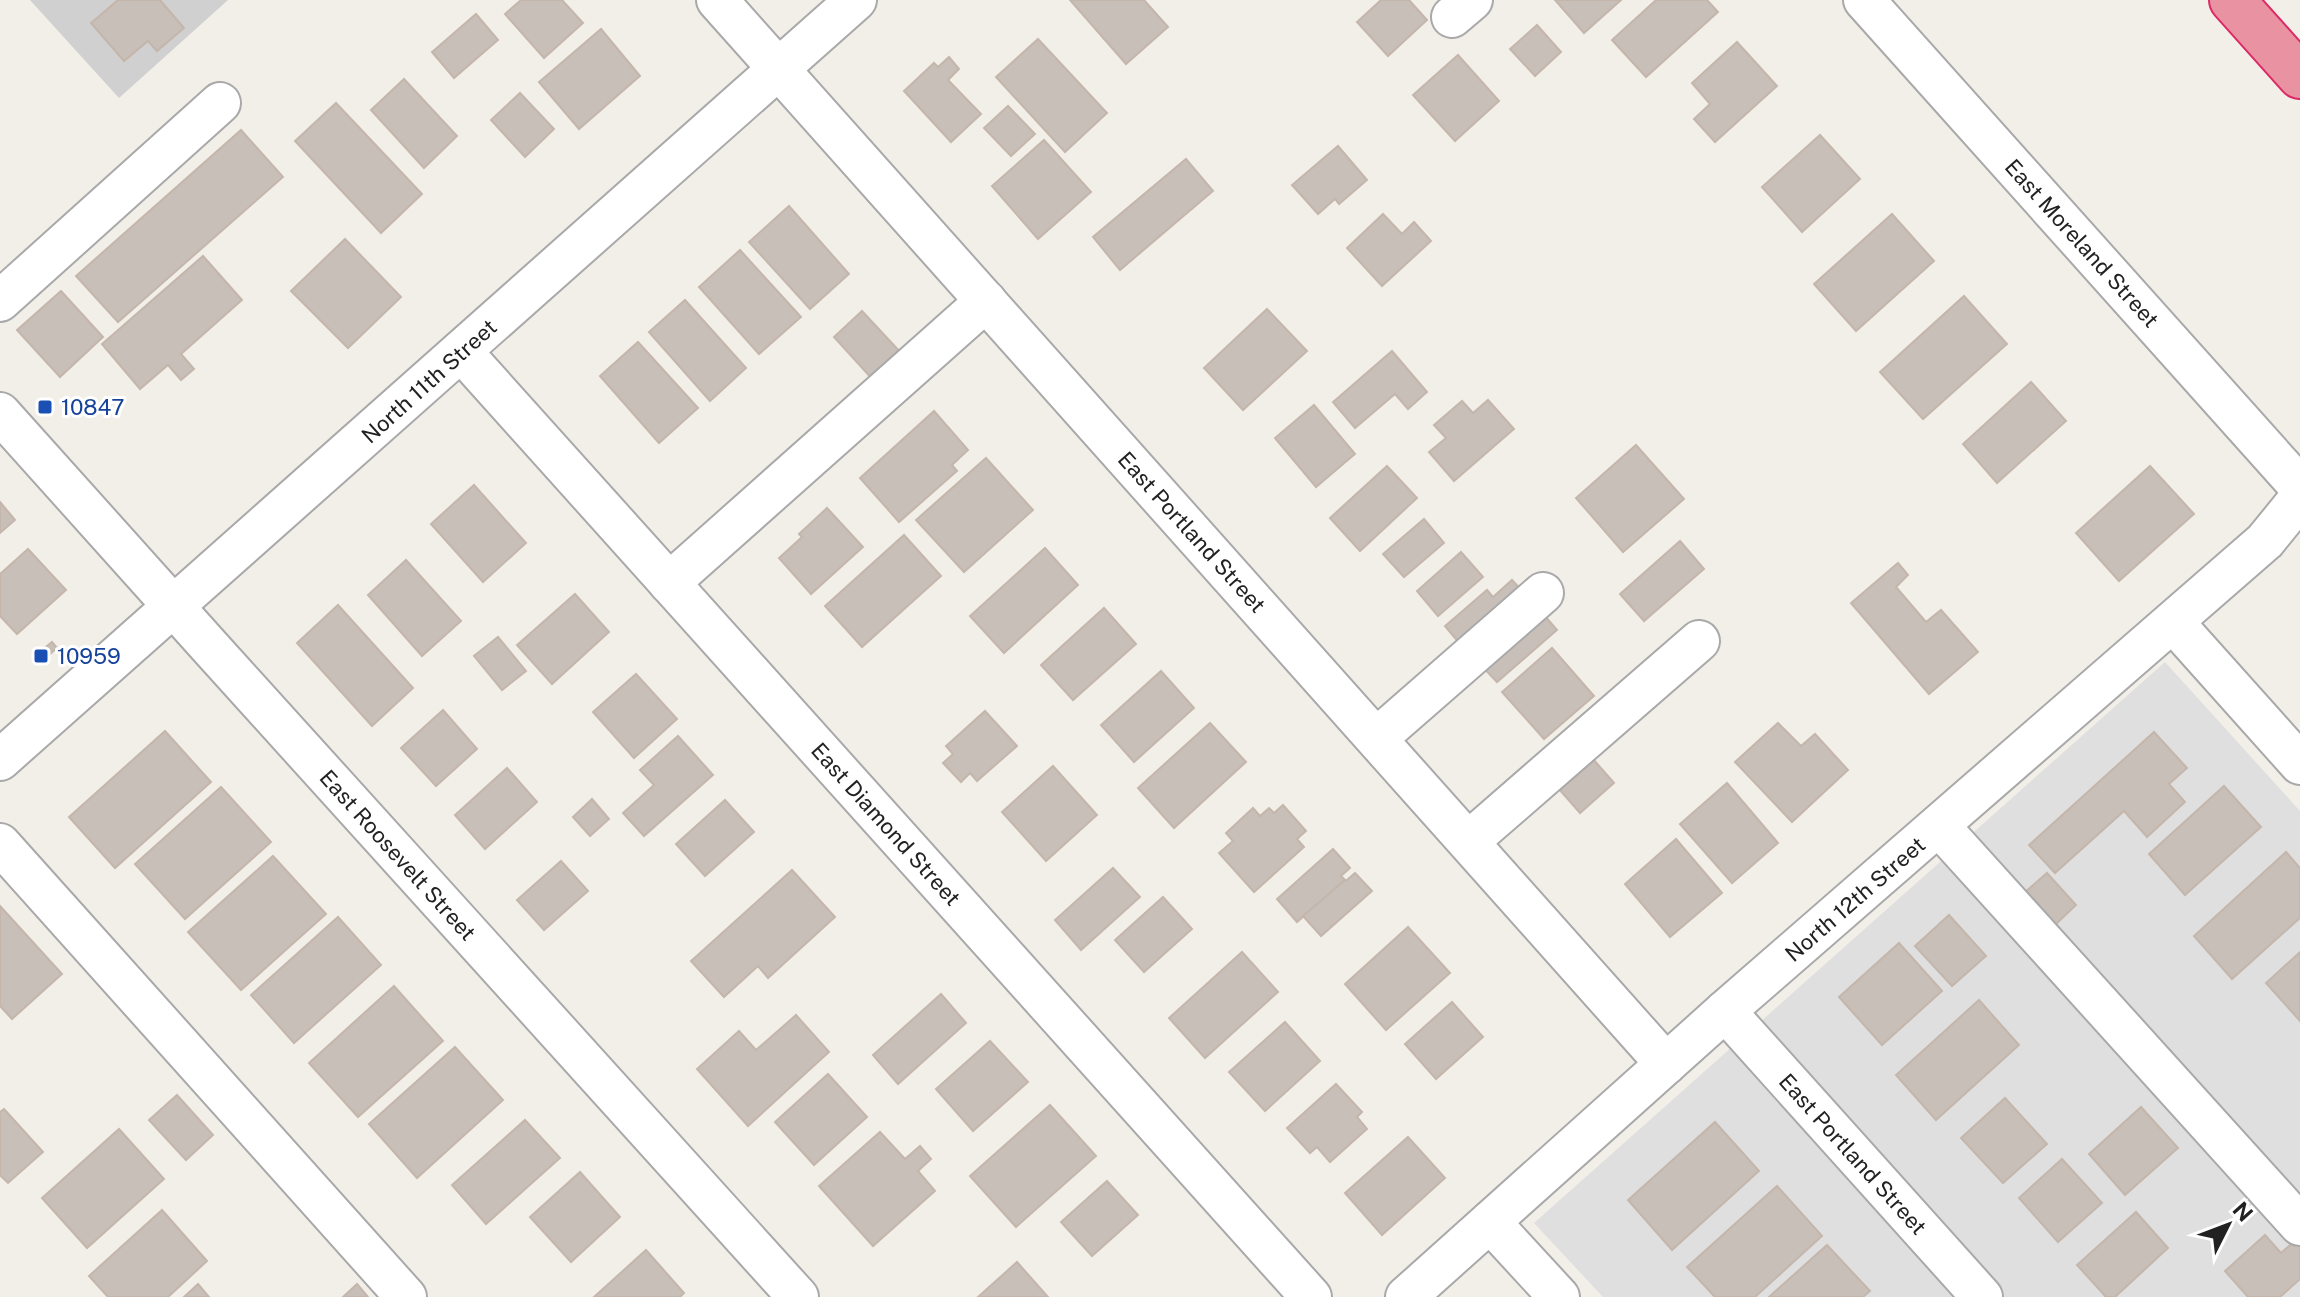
<svg xmlns="http://www.w3.org/2000/svg" width="2300" height="1297" font-family="'Public Sans',sans-serif">
<style>
.residential{fill:#e0dfdf}
.religious{fill:#d0d0d0}
.building{fill:#c7bfb8;stroke:#c4b6ab;stroke-width:2}
.lines{fill:none;stroke-linecap:round;stroke-linejoin:round}
.minor-casing{stroke:#a9a9a9;stroke-width:44}
.highway-casing{stroke:#dc2a67;stroke-width:48}
.minor{stroke:#fff;stroke-width:40}
.highway{stroke:#e892a2;stroke-width:44}
.transit-dot{fill:#1a4fb4;stroke:#fff;stroke-width:3}
.labels{text-anchor:middle;dominant-baseline:central;stroke-width:6;stroke-linejoin:round;paint-order:stroke}
.street-label{font-size:22px;fill:#222;stroke:#fff}
.transit-label{font-size:22px;fill:#164399;stroke:#fff;text-anchor:start}
</style>
<rect width="100%" height="100%" fill="#f2efe9"/>
<!-- residential -->
<polygon class="residential" points="2165,662 2300,811 2300,1297 1603,1297 1534,1223"/>
<!-- religious -->
<polygon class="religious" points="30,0 228,0 119,98"/>
<!-- building -->
<g class="building">
<polygon points="118,0 160,0 184,28 157,51 148,41 124,61 91,23"/>
<polygon points="521,0 562,0 583,23 544,58 505,14"/>
<polygon points="1070,0 1144,0 1168,27 1126,64"/>
<polygon points="1381,0 1409,0 1427,20 1388,56 1357,22"/>
<polygon points="1555,0 1621,0 1584,33"/>
<polygon points="1656,0 1707,0 1718,12 1646,77 1612,40"/>
<polygon points="476,14 498,40 454,78 432,52"/>
<polygon points="1537,25 1561,52 1535,76 1510,49"/>
<polygon points="601,29 640,76 579,129 539,82"/>
<polygon points="1038,39 1107,113 1065,152 996,77"/>
<polygon points="1737,42 1777,86 1715,142 1694,119 1710,104 1692,83"/>
<polygon points="1458,55 1499,101 1455,141 1413,95"/>
<polygon points="949,57 959,69 948,80 981,114 951,142 904,91 934,63 938,67"/>
<polygon points="404,79 457,136 424,168 371,110"/>
<polygon points="520,93 554,129 525,157 491,120"/>
<polygon points="336,103 422,194 381,233 295,141"/>
<polygon points="1008,106 1035,134 1011,156 984,128"/>
<polygon points="241,130 283,177 118,322 76,276"/>
<polygon points="1820,135 1860,179 1802,232 1762,187"/>
<polygon points="1044,140 1091,192 1038,239 992,186"/>
<polygon points="1338,146 1367,180 1339,204 1335,199 1318,214 1292,185"/>
<polygon points="1186,159 1213,191 1120,270 1093,237"/>
<polygon points="789,206 849,274 810,309 749,242"/>
<polygon points="1383,214 1402,234 1414,222 1431,241 1382,286 1347,248"/>
<polygon points="1892,214 1934,261 1856,331 1814,284"/>
<polygon points="345,239 401,297 348,348 291,291"/>
<polygon points="740,250 801,317 759,354 699,287"/>
<polygon points="203,256 242,300 181,354 194,369 181,380 168,365 140,389 102,344"/>
<polygon points="61,291 103,337 60,377 17,330"/>
<polygon points="1964,296 2007,344 1923,419 1880,372"/>
<polygon points="685,300 746,368 710,401 649,332"/>
<polygon points="1267,309 1307,351 1243,410 1204,368"/>
<polygon points="862,311 903,355 875,382 834,337"/>
<polygon points="638,342 698,408 659,443 600,376"/>
<polygon points="1392,351 1427,392 1408,409 1395,394 1355,428 1333,402"/>
<polygon points="2031,382 2066,421 1997,483 1963,444"/>
<polygon points="1488,400 1514,429 1454,481 1429,452 1446,438 1434,425 1462,401 1473,413"/>
<polygon points="1314,405 1355,454 1316,487 1275,438"/>
<polygon points="934,411 968,450 952,465 957,471 899,522 860,478"/>
<polygon points="1636,445 1684,499 1623,552 1576,498"/>
<polygon points="986,458 1033,510 964,572 916,520"/>
<polygon points="1387,466 1417,498 1360,551 1330,518"/>
<polygon points="2150,466 2194,514 2119,581 2076,533"/>
<polygon points="474,485 526,543 483,582 431,524"/>
<polygon points="0,502 15,520 0,533"/>
<polygon points="827,508 863,547 811,594 779,558 802,537 799,534"/>
<polygon points="1424,519 1444,543 1404,577 1383,554"/>
<polygon points="904,535 941,576 862,647 825,606"/>
<polygon points="1680,541 1704,569 1644,621 1620,594"/>
<polygon points="1045,548 1078,585 1004,653 970,616"/>
<polygon points="28,549 66,590 17,634 0,616 0,574"/>
<polygon points="1461,552 1483,577 1438,616 1417,591"/>
<polygon points="406,560 461,621 422,656 368,595"/>
<polygon points="1898,563 1908,575 1896,587 1926,622 1941,610 1978,652 1929,694 1851,603"/>
<polygon points="1512,580 1526,595 1465,650 1445,626 1487,590 1493,597"/>
<polygon points="575,594 609,632 552,684 517,645"/>
<polygon points="338,605 413,688 372,726 297,643"/>
<polygon points="1104,608 1136,644 1073,700 1041,665"/>
<polygon points="1544,615 1557,630 1497,682 1476,660"/>
<polygon points="498,637 526,671 502,690 474,656"/>
<polygon points="52,642 57,648 42,661 36,655"/>
<polygon points="1552,648 1594,696 1544,739 1502,692"/>
<polygon points="1161,671 1194,708 1134,762 1101,725"/>
<polygon points="636,674 677,719 634,758 593,712"/>
<polygon points="443,710 477,749 436,786 401,748"/>
<polygon points="985,711 1017,746 977,781 970,773 961,782 943,763 953,754 946,746"/>
<polygon points="1210,723 1246,762 1174,828 1138,788"/>
<polygon points="1778,723 1801,746 1815,734 1848,770 1792,822 1735,762"/>
<polygon points="165,731 211,782 115,868 69,817"/>
<polygon points="2154,732 2187,768 2169,784 2185,802 2147,837 2124,811 2055,873 2029,845"/>
<polygon points="678,736 713,775 644,836 623,813 654,785 640,770"/>
<polygon points="1586,751 1614,783 1580,813 1552,781"/>
<polygon points="1053,766 1097,815 1046,861 1002,812"/>
<polygon points="507,768 537,802 485,849 455,815"/>
<polygon points="1727,783 1778,843 1732,883 1680,824"/>
<polygon points="2224,786 2261,827 2185,895 2149,854"/>
<polygon points="221,787 271,842 185,919 135,864"/>
<polygon points="592,799 609,819 590,836 573,817"/>
<polygon points="725,800 754,832 705,876 676,844"/>
<polygon points="1283,805 1306,831 1297,839 1304,847 1254,892 1219,853 1233,841 1226,833 1253,808 1260,816 1269,808 1274,813"/>
<polygon points="1676,839 1722,893 1670,937 1625,884"/>
<polygon points="1333,849 1350,868 1341,876 1345,880 1297,922 1277,899"/>
<polygon points="2286,852 2300,868 2300,918 2232,979 2194,936"/>
<polygon points="273,856 326,914 241,990 188,932"/>
<polygon points="561,861 588,891 544,930 517,900"/>
<polygon points="1113,868 1140,897 1081,950 1055,920"/>
<polygon points="792,870 835,917 768,978 758,966 724,997 691,961"/>
<polygon points="1355,873 1372,891 1321,936 1303,916 1345,880 1346,881"/>
<polygon points="2047,873 2076,905 2055,925 2025,892"/>
<polygon points="1163,897 1192,929 1144,972 1115,940"/>
<polygon points="0,906 62,974 12,1019 0,1006"/>
<polygon points="1949,915 1986,956 1952,986 1915,946"/>
<polygon points="338,917 381,965 294,1043 251,995"/>
<polygon points="1408,927 1450,973 1386,1030 1345,984"/>
<polygon points="1899,943 1942,991 1882,1045 1839,997"/>
<polygon points="1242,952 1278,992 1205,1058 1169,1018"/>
<polygon points="2300,952 2300,1021 2266,983"/>
<polygon points="394,986 443,1041 358,1117 309,1063"/>
<polygon points="941,994 966,1023 898,1084 873,1055"/>
<polygon points="1979,1000 2019,1045 1936,1120 1896,1075"/>
<polygon points="1452,1002 1483,1037 1436,1079 1405,1044"/>
<polygon points="796,1015 829,1052 748,1126 697,1069 739,1031 756,1050"/>
<polygon points="1285,1022 1320,1061 1265,1111 1229,1072"/>
<polygon points="990,1041 1028,1082 973,1131 936,1089"/>
<polygon points="455,1047 503,1100 417,1178 369,1124"/>
<polygon points="828,1074 867,1117 814,1165 775,1122"/>
<polygon points="1336,1084 1362,1112 1357,1117 1367,1129 1330,1162 1317,1147 1310,1153 1287,1128"/>
<polygon points="177,1095 213,1135 186,1160 149,1120"/>
<polygon points="2005,1098 2047,1144 2003,1183 1961,1138"/>
<polygon points="1050,1105 1096,1156 1016,1227 970,1176"/>
<polygon points="2141,1107 2178,1148 2125,1195 2089,1154"/>
<polygon points="4,1109 43,1152 8,1183 0,1175 0,1112"/>
<polygon points="525,1120 560,1158 486,1224 452,1185"/>
<polygon points="1715,1122 1759,1171 1672,1250 1628,1200"/>
<polygon points="119,1129 164,1179 87,1248 42,1198"/>
<polygon points="880,1132 905,1159 920,1146 931,1159 918,1171 935,1191 873,1246 819,1186"/>
<polygon points="1408,1137 1445,1178 1382,1235 1345,1193"/>
<polygon points="2062,1159 2102,1203 2058,1242 2019,1198"/>
<polygon points="580,1172 620,1217 571,1262 530,1217"/>
<polygon points="1107,1181 1138,1215 1092,1256 1061,1222"/>
<polygon points="1777,1186 1822,1236 1755,1297 1715,1297 1687,1267"/>
<polygon points="162,1210 207,1261 168,1297 108,1297 89,1276"/>
<polygon points="2136,1212 2168,1248 2115,1297 2106,1297 2077,1265"/>
<polygon points="2265,1235 2281,1253 2297,1239 2300,1242 2300,1279 2280,1297 2248,1297 2225,1271"/>
<polygon points="1827,1245 1870,1291 1863,1297 1769,1297"/>
<polygon points="646,1250 684,1293 680,1297 594,1297"/>
<polygon points="1017,1262 1048,1297 978,1297"/>
<polygon points="198,1284 209,1297 184,1297"/>
<polygon points="357,1284 368,1297 343,1297"/>
</g>
<g class="lines">
<defs>
<g id="minor">
<polyline points="717,0 1666,1064"/>
<polyline points="1864,0 2300,487"/>
<polyline points="1452,17 1472,0"/>
<polyline points="0,301 220,103"/>
<polyline points="461,351 1311,1297"/>
<polyline points="0,413 209,646 798,1297"/>
<polyline points="669,583 986,301"/>
<polyline points="2173,622 2300,764"/>
<polyline points="1377,738 1543,593"/>
<polyline points="0,760 856,0"/>
<polyline points="1939,826 2300,1225"/>
<polyline points="1469,841 1699,641"/>
<polyline points="0,844 406,1297"/>
<polyline points="1725,1011 1982,1297"/>
<polyline points="1490,1222 1559,1297"/>
<polyline points="1406,1297 1725,1011 2265,541 2300,498"/>
</g>
<polyline id="highway" points="2232,0 2300,76"/>
</defs>
<!-- minor casing -->
<use href="#minor" class="minor-casing"/>
<!-- highway casing -->
<use href="#highway" class="highway-casing"/>
<!-- minor -->
<use href="#minor" class="minor"/>
<!-- highway -->
<use href="#highway" class="highway"/>
</g>
<!-- markers -->
<g class="transit-dot">
<rect x="37" y="399" width="16" height="16" rx="4"/>
<rect x="33" y="648" width="16" height="16" rx="4"/>
</g>
<g class="labels">
<!-- street labels -->
<g class="street-label">
<text transform="translate(2082 243) rotate(48)">East Moreland Street</text>
<text transform="translate(429 381) rotate(-42)">North 11th Street</text>
<text transform="translate(1192 532) rotate(48)">East Portland Street</text>
<text transform="translate(886 824) rotate(48)">East Diamond Street</text>
<text transform="translate(398 855) rotate(48)">East Roosevelt Street</text>
<text transform="translate(1855 899) rotate(-41)">North 12th Street</text>
<text transform="translate(1853 1154) rotate(48)">East Portland Street</text>
</g>
<!-- transit labels -->
<g class="transit-label">
<text x="61" y="407">10847</text>
<text x="57" y="656">10959</text>
</g>
</g>
<!-- north arrow -->
<g transform="translate(2228 1225) rotate(48)" stroke="#ffffff" stroke-width="6" paint-order="stroke">
<path d="M0-6L14 30L0 20L-14 30Z" fill="#222222"/>
<text y="-12" font-size="22" font-weight="bold" text-anchor="middle" fill="#222222">N</text>
</g>
</svg>
